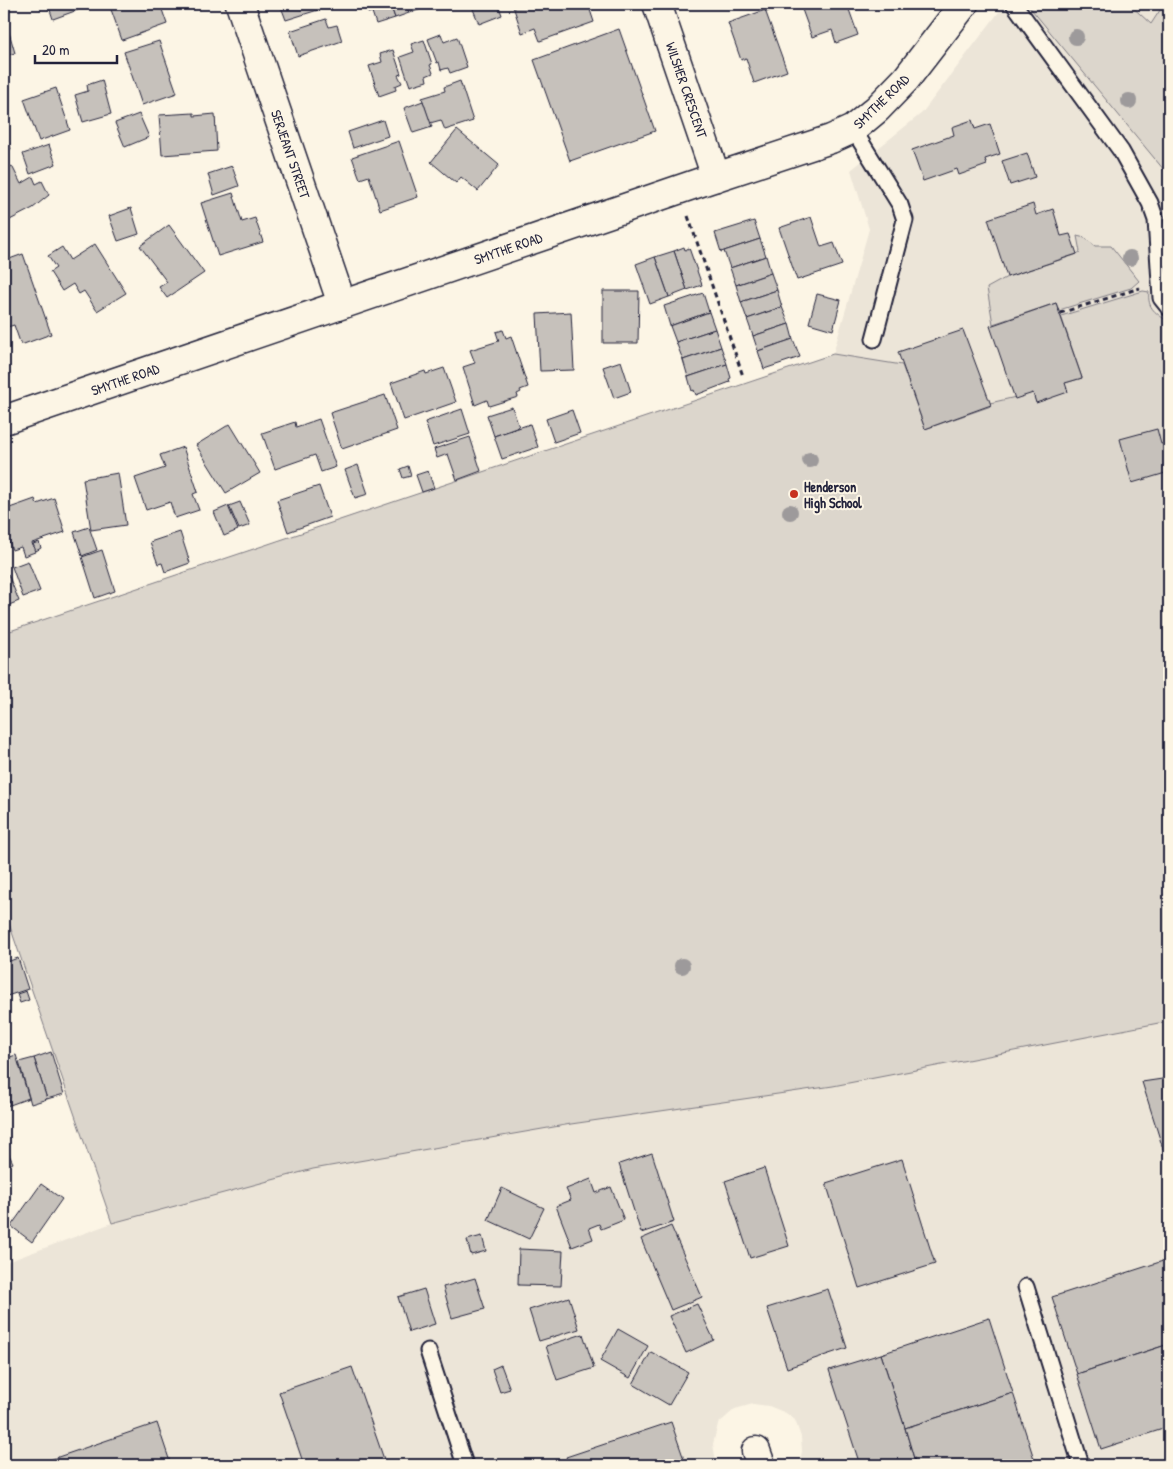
<svg xmlns="http://www.w3.org/2000/svg" width="1173" height="1469" font-family="'Patrick Hand',sans-serif">
<style>
.built{fill:#ece5d8}
.green{fill:#dcd6cc;stroke:#7f7c84}
.building{fill:#c6c1bb;stroke:#22223b}
.lines{fill:none;stroke-linecap:round;stroke-linejoin:round}
.lane-casing{stroke:#22223b;stroke-width:19}
.street-casing{stroke:#22223b;stroke-width:31}
.path{stroke:#22223b;stroke-width:3;stroke-dasharray:5 4;stroke-linecap:butt}
.lane{stroke:#fcf5e5;stroke-width:15}
.street{stroke:#fcf5e5;stroke-width:28}
.tree{fill:#9d9a9b}
.poi-dot{fill:#c8321e;stroke:#fcf5e5;stroke-width:2}
.labels{text-anchor:middle;dominant-baseline:central;stroke-width:4;stroke-linejoin:round;paint-order:stroke}
.street-label{font-size:14px;fill:#22223b;stroke:#fcf5e5}
.poi-label{font-size:14px;font-weight:bold;fill:#22223b;stroke:#fcf5e5;text-anchor:start}
</style>
<rect width="100%" height="100%" fill="#fcf5e5"/>
<filter id="ink" filterUnits="userSpaceOnUse"><feTurbulence type="fractalNoise" baseFrequency=".02" numOctaves="2"/><feDisplacementMap in="SourceGraphic" scale="10" xChannelSelector="R" yChannelSelector="G"/><feConvolveMatrix kernelMatrix="1 2 1 2 8 2 1 2 1" color-interpolation-filters="sRGB"/></filter>
<g filter="url(#ink)">
<!-- built -->
<polygon class="built" points="1005,4 1169,4 1169,1465 799,1465 802,1451 801,1437 795,1420 786,1413 769,1406 753,1404 735,1409 718,1424 713,1444 716,1462 719,1465 4,1465 4,1263 112,1223 4,909 4,633 833,354 869,229 851,170 922,113"/>
<!-- green -->
<g class="green">
<polygon points="1027,4 1129,4 1151,24 1164,4 1169,4 1169,176"/>
<polygon points="1077,236 1085,238 1095,246 1111,246 1139,281 1131,288 1059,310 1056,303 993,324 987,288 1007,277 1075,255 1080,252"/>
<path d="M1143,291L1149,292C1147,309 1156,313 1169,322V1021L833,1086L571,1124L313,1169L112,1223L4,909V633L833,354L902,365L925,429L991,406L990,403L1033,393L1036,402L1065,383L1082,378L1061,316Z"/>
</g>
<!-- building -->
<g class="building">
<polygon points="48,4 94,4 53,19"/>
<polygon points="109,4 160,4 167,24 122,40"/>
<polygon points="280,4 320,4 321,9 286,20"/>
<polygon points="365,4 390,4 395,18 376,24 372,12 368,13"/>
<polygon points="390,4 406,4 409,13 395,18"/>
<polygon points="406,4 424,4 425,8 409,13"/>
<polygon points="424,4 436,4 425,8"/>
<polygon points="471,4 498,4 502,15 479,24"/>
<polygon points="521,4 588,4 594,22 540,41 535,28 522,33 513,6"/>
<polygon points="760,4 779,4 780,7 766,12 765,10 762,11"/>
<polygon points="800,4 847,4 858,35 836,43 832,30 812,37"/>
<polygon points="765,10 787,71 754,83 746,58 741,60 728,23"/>
<polygon points="4,15 15,53 4,56"/>
<polygon points="326,19 329,27 337,25 342,41 298,56 290,31"/>
<polygon points="619,29 655,131 570,161 534,60"/>
<polygon points="441,34 444,42 457,37 467,67 450,73 448,68 441,70 439,62 437,63 428,39"/>
<polygon points="424,40 432,64 430,65 433,73 426,76 427,81 410,86 400,57 414,52 411,44"/>
<polygon points="159,41 177,93 142,105 124,52"/>
<polygon points="393,50 401,74 398,75 402,83 395,86 396,90 379,96 369,66 382,62 380,54"/>
<polygon points="102,80 111,114 83,122 75,95 88,91 87,85"/>
<polygon points="460,81 473,121 445,130 441,120 430,123 422,98 445,91 444,87"/>
<polygon points="56,88 70,130 39,141 24,99"/>
<polygon points="423,101 432,127 413,133 404,108"/>
<polygon points="194,113 194,116 215,114 217,151 162,155 159,115"/>
<polygon points="139,114 149,137 125,147 115,123"/>
<polygon points="383,120 388,136 353,148 348,132"/>
<polygon points="972,120 975,129 990,124 1000,154 985,159 987,165 959,175 957,169 923,181 912,150 954,135 952,127"/>
<polygon points="4,127 11,149 4,151"/>
<polygon points="457,130 499,165 478,191 461,177 456,183 431,162"/>
<polygon points="399,141 418,197 380,210 369,176 360,179 352,157"/>
<polygon points="49,145 56,164 30,174 23,154"/>
<polygon points="1027,153 1035,177 1010,185 1002,161"/>
<polygon points="12,166 21,184 33,177 36,184 42,181 49,195 33,208 4,223 4,170"/>
<polygon points="232,166 239,186 214,195 208,174"/>
<polygon points="233,193 242,222 255,218 263,242 218,256 201,203"/>
<polygon points="1033,204 1036,215 1053,209 1061,236 1070,234 1077,254 1007,277 988,219"/>
<polygon points="131,208 139,234 118,241 109,216"/>
<polygon points="811,217 821,247 834,243 842,265 797,280 779,228"/>
<polygon points="754,221 760,239 721,252 715,233"/>
<polygon points="169,225 204,273 167,298 159,287 167,282 140,246"/>
<polygon points="760,239 766,256 730,268 724,251"/>
<polygon points="95,244 126,293 97,311 84,291 79,294 73,284 62,291 50,272 56,268 48,256 62,247 70,260"/>
<polygon points="684,247 685,250 689,248 702,285 687,290 674,251"/>
<polygon points="674,251 687,290 669,297 655,257"/>
<polygon points="23,254 51,334 21,345 14,325 4,328 4,306 7,305 4,298 4,261"/>
<polygon points="766,256 771,273 736,285 730,268"/>
<polygon points="655,257 669,297 650,304 636,264"/>
<polygon points="771,273 777,290 741,302 736,285"/>
<polygon points="777,290 782,307 747,319 741,302"/>
<polygon points="603,291 639,291 638,343 603,343"/>
<polygon points="703,293 709,312 670,326 664,306"/>
<polygon points="817,294 841,300 833,330 809,323"/>
<polygon points="1056,303 1082,378 1065,383 1068,392 1036,403 1033,393 1015,399 990,326"/>
<polygon points="782,307 789,324 753,336 747,319"/>
<polygon points="571,312 574,370 540,371 537,314"/>
<polygon points="709,312 715,329 676,342 670,326"/>
<polygon points="789,324 793,339 758,351 753,336"/>
<polygon points="715,329 721,347 683,360 676,342"/>
<polygon points="503,330 506,338 511,336 528,387 520,390 521,392 517,394 518,397 489,406 487,400 475,405 463,367 475,363 470,350 499,341 496,332"/>
<polygon points="963,330 991,405 925,429 898,352"/>
<polygon points="793,339 800,357 764,369 758,351"/>
<polygon points="721,347 727,364 688,377 683,360"/>
<polygon points="621,361 631,392 614,398 603,367"/>
<polygon points="727,364 731,378 729,379 730,382 696,395 694,390 692,391 688,377"/>
<polygon points="444,368 456,402 404,420 391,383 425,371 426,374"/>
<polygon points="385,395 397,430 342,449 330,413"/>
<polygon points="512,407 519,427 494,436 487,415"/>
<polygon points="462,409 470,434 433,446 425,422"/>
<polygon points="572,410 580,433 554,442 546,419"/>
<polygon points="319,419 336,467 321,472 315,455 275,469 262,433 295,422 296,427"/>
<polygon points="230,424 260,473 226,493 196,445"/>
<polygon points="530,424 538,447 502,459 494,436"/>
<polygon points="1157,429 1161,444 1169,442 1169,472 1132,483 1120,439"/>
<polygon points="470,437 481,471 457,480 448,454 437,458 434,449"/>
<polygon points="183,447 198,492 193,494 199,510 175,518 170,502 146,510 135,478 165,468 160,455"/>
<polygon points="358,465 368,494 355,498 345,470"/>
<polygon points="408,466 411,476 403,478 400,469"/>
<polygon points="428,471 434,488 422,492 416,475"/>
<polygon points="118,473 126,525 91,530 83,479"/>
<polygon points="319,486 330,517 288,532 277,500"/>
<polygon points="54,498 65,532 32,543 35,552 24,556 21,547 12,550 4,526 4,510 35,499 37,504"/>
<polygon points="240,502 250,525 239,529 229,506"/>
<polygon points="228,506 238,530 224,536 214,512"/>
<polygon points="89,527 97,550 82,556 74,532"/>
<polygon points="180,532 190,563 165,572 162,563 158,564 150,542"/>
<polygon points="39,542 41,548 36,551 33,544"/>
<polygon points="102,550 115,591 95,598 82,557"/>
<polygon points="28,561 40,591 23,597 12,567"/>
<polygon points="8,574 19,601 4,607 4,575"/>
<polygon points="18,958 28,989 4,997 4,963"/>
<polygon points="26,991 29,1000 20,1003 17,994"/>
<polygon points="51,1052 64,1094 47,1099 34,1058"/>
<polygon points="16,1055 29,1098 10,1105 4,1085 4,1059"/>
<polygon points="34,1058 47,1099 31,1104 19,1062"/>
<polygon points="1169,1078 1169,1168 1142,1082"/>
<polygon points="4,1085 10,1105 4,1106"/>
<polygon points="4,1144 13,1163 4,1168"/>
<polygon points="652,1153 674,1222 641,1233 619,1164"/>
<polygon points="902,1159 935,1264 859,1288 826,1183"/>
<polygon points="764,1168 789,1246 750,1258 725,1181"/>
<polygon points="591,1179 596,1193 611,1187 624,1220 601,1229 599,1224 589,1228 593,1239 572,1247 556,1206 571,1200 566,1189"/>
<polygon points="41,1184 62,1199 32,1242 11,1226"/>
<polygon points="502,1188 544,1208 529,1239 488,1220"/>
<polygon points="671,1226 702,1297 671,1310 641,1239"/>
<polygon points="482,1236 486,1251 471,1255 467,1240"/>
<polygon points="519,1249 563,1251 561,1286 518,1285"/>
<polygon points="1169,1259 1169,1344 1077,1374 1052,1297"/>
<polygon points="475,1278 485,1309 452,1318 443,1287"/>
<polygon points="424,1289 435,1324 409,1332 398,1297"/>
<polygon points="828,1289 847,1348 787,1368 767,1308"/>
<polygon points="569,1297 579,1329 539,1341 529,1310"/>
<polygon points="697,1304 714,1340 686,1353 669,1316"/>
<polygon points="989,1318 1013,1393 905,1428 881,1354"/>
<polygon points="618,1329 648,1346 630,1378 600,1361"/>
<polygon points="583,1334 594,1368 557,1380 546,1346"/>
<polygon points="1169,1344 1169,1427 1101,1449 1077,1374"/>
<polygon points="651,1352 688,1372 669,1405 633,1384"/>
<polygon points="881,1354 905,1428 916,1465 860,1465 829,1370"/>
<polygon points="501,1365 510,1389 500,1392 492,1369"/>
<polygon points="352,1367 386,1465 304,1465 279,1392"/>
<polygon points="1013,1393 1036,1465 916,1465 905,1428"/>
<polygon points="671,1422 686,1465 569,1465 566,1457"/>
<polygon points="157,1423 171,1465 35,1465"/>
</g>
<g class="lines">
<defs>
<g id="lane">
<polyline points="1014,4 1121,151 1150,203 1156,220 1161,298 1169,308"/>
<polyline points="853,129 900,205 905,220 874,339"/>
<polyline points="1026,1287 1081,1465"/>
<polyline points="428,1351 465,1465"/>
</g>
<g id="street">
<polyline points="240,4 342,304"/>
<polyline points="657,4 716,177"/>
<polyline points="4,420 707,180 831,139 853,129 877,109 906,79 964,4"/>
<polyline points="756,1451 761,1465"/>
</g>
</defs>
<!-- lane casing -->
<use href="#lane" class="lane-casing"/>
<!-- street casing -->
<use href="#street" class="street-casing"/>
<!-- path -->
<g class="path">
<polyline points="688,216 743,376"/>
<polyline points="1060,313 1140,288"/>
</g>
<!-- lane -->
<use href="#lane" class="lane"/>
<!-- street -->
<use href="#street" class="street"/>
</g>
<!-- trees -->
<g class="tree">
<circle cx="1076" cy="37" r="8"/>
<circle cx="1129" cy="101" r="8"/>
<circle cx="1130" cy="258" r="8"/>
<circle cx="810" cy="460" r="8"/>
<circle cx="790" cy="512" r="8"/>
<circle cx="682" cy="966" r="8"/>
</g>
</g>
<!-- markers -->
<circle class="poi-dot" cx="794" cy="494" r="5"/>
<g class="labels">
<!-- street labels -->
<g class="street-label">
<text transform="translate(687 90) rotate(71)">WILSHER CRESCENT</text>
<text transform="translate(881 101) rotate(-44)">SMYTHE ROAD</text>
<text transform="translate(291 154) rotate(71)">SERJEANT STREET</text>
<text transform="translate(508 248) rotate(-19)">SMYTHE ROAD</text>
<text transform="translate(125 379) rotate(-19)">SMYTHE ROAD</text>
</g>
<!-- poi labels -->
<g class="poi-label">
<text x="804" y="486">Henderson<tspan x="804" dy="16">High School</tspan></text>
</g>
</g>
<!-- margin -->
<rect width="1173" height="1469" fill="none" stroke="#fcf5e5" stroke-width="20"/>
<rect x="10" y="10" width="1153" height="1449" fill="none" stroke="#22223b" stroke-width="2" filter="url(#ink)"/>
<!-- scale -->
<path d="M35 55v8h82v-8" fill="none" stroke="#22223b" stroke-width="2.5"/>
<text x="42" y="55" font-size="15" fill="#22223b" stroke="#fcf5e5" stroke-width="4" paint-order="stroke">20 m</text>
</svg>
